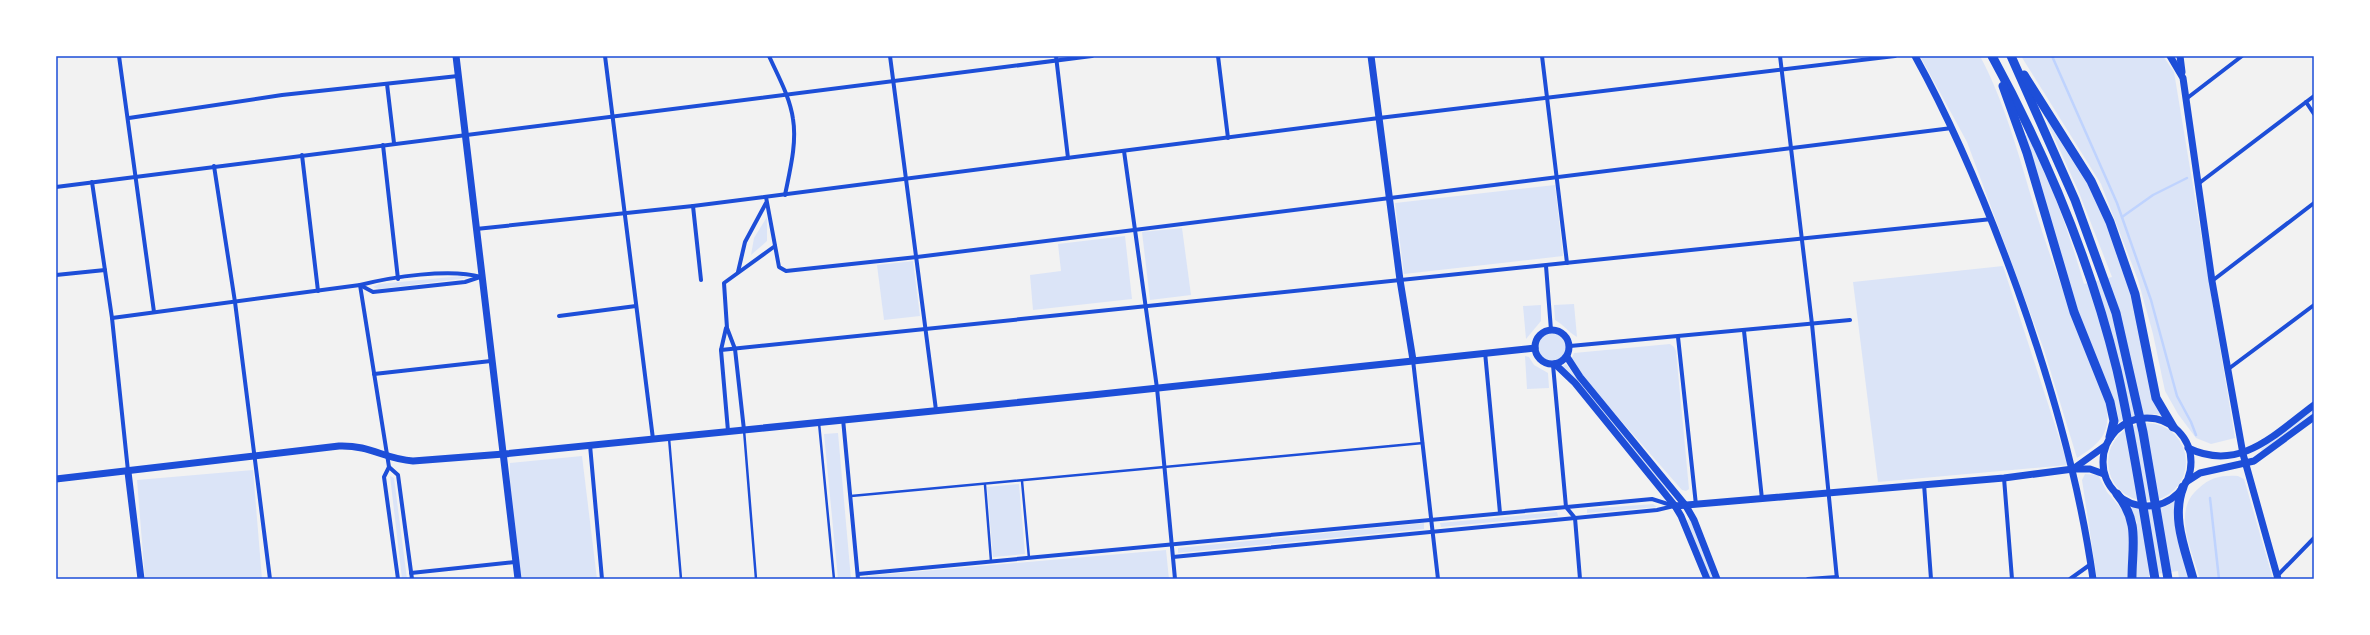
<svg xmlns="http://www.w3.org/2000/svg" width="2370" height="635" font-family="'Fira Sans Condensed',sans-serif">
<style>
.green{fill:#dbe4f7}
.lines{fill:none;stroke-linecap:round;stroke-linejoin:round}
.stream{stroke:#bfd3fe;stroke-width:2.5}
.service{stroke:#1d4ed8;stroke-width:2.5}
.minor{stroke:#1d4ed8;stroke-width:4}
.tertiary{stroke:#1d4ed8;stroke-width:7}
.secondary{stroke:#1d4ed8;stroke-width:7}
.trunk{stroke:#1d4ed8;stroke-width:9}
.neatline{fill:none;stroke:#1d4ed8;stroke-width:1.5}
</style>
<rect width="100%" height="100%" fill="#f2f2f2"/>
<!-- green -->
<g class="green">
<path d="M1920,56H1980C2006,105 2019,157 2035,209C2054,272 2080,333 2104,394C2112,427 2107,440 2077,458L2044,350L1967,142Z"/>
<polygon points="2021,56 2163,56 2174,72 2235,438 2211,444 2196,438 2178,414 2165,391 2153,334 2138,280 2101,184"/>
<path d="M2049,118C2062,139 2077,160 2089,182C2127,250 2143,340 2163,415C2146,413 2134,414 2119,422C2115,390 2097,366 2087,337C2064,271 2045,203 2025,136L2029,134C2051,183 2069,232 2084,284L2112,277L2078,190L2047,122Z"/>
<polygon points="1555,185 1563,256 1404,274 1395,203"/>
<polygon points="767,217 767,241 751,255 754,238"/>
<polygon points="1182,228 1191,295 1150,300 1142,232"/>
<polygon points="1125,236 1132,299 1033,310 1030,275 1061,271 1058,244"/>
<polygon points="913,261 920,316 884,320 877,265"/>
<polygon points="2003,266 2068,465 1878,482 1853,282"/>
<polygon points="461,276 468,278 379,289 373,287 379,284"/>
<path d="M1574,304L1577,337C1568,332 1564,325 1555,320L1554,305Z"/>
<polygon points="1541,305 1541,321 1526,339 1523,306"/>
<circle cx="1552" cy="347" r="14"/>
<polygon points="1670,344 1674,347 1676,351 1689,489 1686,491 1682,490 1573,366 1571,360 1574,353"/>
<polygon points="1525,356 1529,357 1534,365 1548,373 1549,388 1527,389"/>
<polygon points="1566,364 1574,375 1671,491 1669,493 1573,377 1561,367"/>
<polygon points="2314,409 2314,412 2262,451 2261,449"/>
<circle cx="2147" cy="462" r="39"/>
<polygon points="838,433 851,579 838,579 824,434"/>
<polygon points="582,456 597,579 520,579 510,492 510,463"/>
<polygon points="253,470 262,579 145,579 137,480"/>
<polygon points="2085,474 2098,475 2107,492 2123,511 2132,526 2130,579 2097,579 2082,480"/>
<polygon points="390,476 394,478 407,579 402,579"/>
<path d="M2238,476L2244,479L2273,579H2200C2192,550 2171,511 2199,488C2211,477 2222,475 2238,476Z"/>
<polygon points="1019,484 1025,554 993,557 987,487"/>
<path d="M2175,500L2174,517L2190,579H2179L2178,571L2149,575V579H2137V522L2128,505C2143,511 2163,512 2175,500Z"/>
<polygon points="1653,504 1657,507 1587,513 1587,509"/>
<polygon points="1557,512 1558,516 1441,527 1440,523"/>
<polygon points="1690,519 1713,579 1710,579 1687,520"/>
<polygon points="1424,523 1424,529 1178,553 1178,548"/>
<polygon points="1166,550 1169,579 867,579 866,576"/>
</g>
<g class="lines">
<!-- stream -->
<g class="stream">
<polyline points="2052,56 2117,203 2151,300 2177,396 2191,422 2196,435"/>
<polyline points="2122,217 2153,195 2187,178"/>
<polyline points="2210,498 2219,579"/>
</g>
<!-- service -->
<g class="service">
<polyline points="819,423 834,579"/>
<polyline points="744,430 756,579"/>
<polyline points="669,438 681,579"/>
<polyline points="1022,481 1029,558"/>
<polyline points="985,485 991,561"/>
<polyline points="851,496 1423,443"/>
</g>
<!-- minor -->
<g class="minor">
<polyline points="119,56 154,312"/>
<polyline points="605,56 653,439"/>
<path d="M769,56C778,76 790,97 793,119C797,143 790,170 785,195"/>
<polyline points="890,56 936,410"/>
<polyline points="1056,56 1068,158"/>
<polyline points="1218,56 1228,138"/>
<polyline points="1542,56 1567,263"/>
<polyline points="1780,56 1812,324 1837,579"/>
<polyline points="387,84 394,143"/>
<polyline points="2186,99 2242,56"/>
<polyline points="2306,102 2314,114"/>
<polyline points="129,118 282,95 458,76"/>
<polyline points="383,145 398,279"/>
<polyline points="1124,151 1157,388 1175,579"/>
<polyline points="302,155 318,291"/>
<polyline points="214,166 235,302 270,579"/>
<polyline points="92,182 112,318 128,471"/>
<polyline points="2198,184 2314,96"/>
<polyline points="56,187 1092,56"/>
<polyline points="766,197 779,267 786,271 917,257 1952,128"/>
<polyline points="693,206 701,280"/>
<polyline points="476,229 693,206 1379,118 1895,56"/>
<polyline points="1546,266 1551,330"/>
<polyline points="738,272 745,242 766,203"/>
<polyline points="56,275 105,270"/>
<polyline points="2212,281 2314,203"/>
<polyline points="360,285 389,467 398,475 412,579"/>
<polyline points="360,285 373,292 465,282 480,277"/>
<polyline points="559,316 636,306"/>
<path d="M112,318L360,285C391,277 450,268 481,277"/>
<polyline points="726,328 721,350 728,431"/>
<polyline points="1744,331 1762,499"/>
<polyline points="1678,337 1696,505"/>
<polyline points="1570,346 1850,320"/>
<polyline points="721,350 1992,219"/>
<polyline points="1485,352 1500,513"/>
<polyline points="1413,360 1438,579"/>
<polyline points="1553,365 1566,507 1575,518 1580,579"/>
<polyline points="2227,370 2314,305"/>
<polyline points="374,374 491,361"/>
<polyline points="843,419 858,579"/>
<polyline points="744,430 735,349 727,328 724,283 775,246"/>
<polyline points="590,445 602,579"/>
<polyline points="389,467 384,477 398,579"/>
<polyline points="2004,478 2012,579"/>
<polyline points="1924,484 1931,579"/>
<polyline points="1173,557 1657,510 1674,506"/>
<polyline points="411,573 515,562"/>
<polyline points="858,574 1652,499 1674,506"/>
<polyline points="2278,575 2314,538"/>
<polyline points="1808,579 1837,577"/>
<polyline points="2070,579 2091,564"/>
</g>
<!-- tertiary -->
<g class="tertiary">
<polyline points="1371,56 1400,280 1413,360"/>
<path d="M1915,56C1956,130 1988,208 2017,288C2051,383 2079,479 2093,579"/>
<polyline points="2170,56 2183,78 2212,281 2243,454 2278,579"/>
<polyline points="2180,56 2182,72"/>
<path d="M2188,448C2240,473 2275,434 2314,405"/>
<polyline points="128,472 141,579"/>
<path d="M56,479L339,446C371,445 384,459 413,461L504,454"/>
<polyline points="2186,482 2200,473 2254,461 2314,417"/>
<polyline points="1675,506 1681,516 1707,579"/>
<polyline points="1686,506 1694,520 1717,579"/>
</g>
<!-- secondary -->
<g class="secondary">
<polyline points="456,56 518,579"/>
<circle cx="1552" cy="347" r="17"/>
<polyline points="1567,357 1580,377 1686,506"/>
<polyline points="1555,364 1575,383 1675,506 2004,478 2073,469 2090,469 2104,474"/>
<circle cx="2147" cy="462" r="44"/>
<polyline points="504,454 1092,395 1535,348"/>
<polyline points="2073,469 2105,446"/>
</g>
<!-- trunk -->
<g class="trunk">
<path d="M1992,56C2046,155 2090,260 2117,370C2133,439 2143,509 2155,579"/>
<polyline points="2011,56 2075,200 2116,313 2143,432 2168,579"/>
<polyline points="2024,75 2091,181 2110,222 2135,294 2156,398 2173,427"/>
<polyline points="2003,86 2027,153 2074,312 2110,402 2114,421 2110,437"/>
<path d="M2183,487C2171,517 2185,549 2193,579"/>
<path d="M2117,494C2140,522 2132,545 2132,579"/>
</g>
</g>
<!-- border -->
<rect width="2370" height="635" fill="none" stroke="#ffffff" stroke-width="114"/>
<rect x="57" y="57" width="2256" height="521" class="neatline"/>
</svg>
